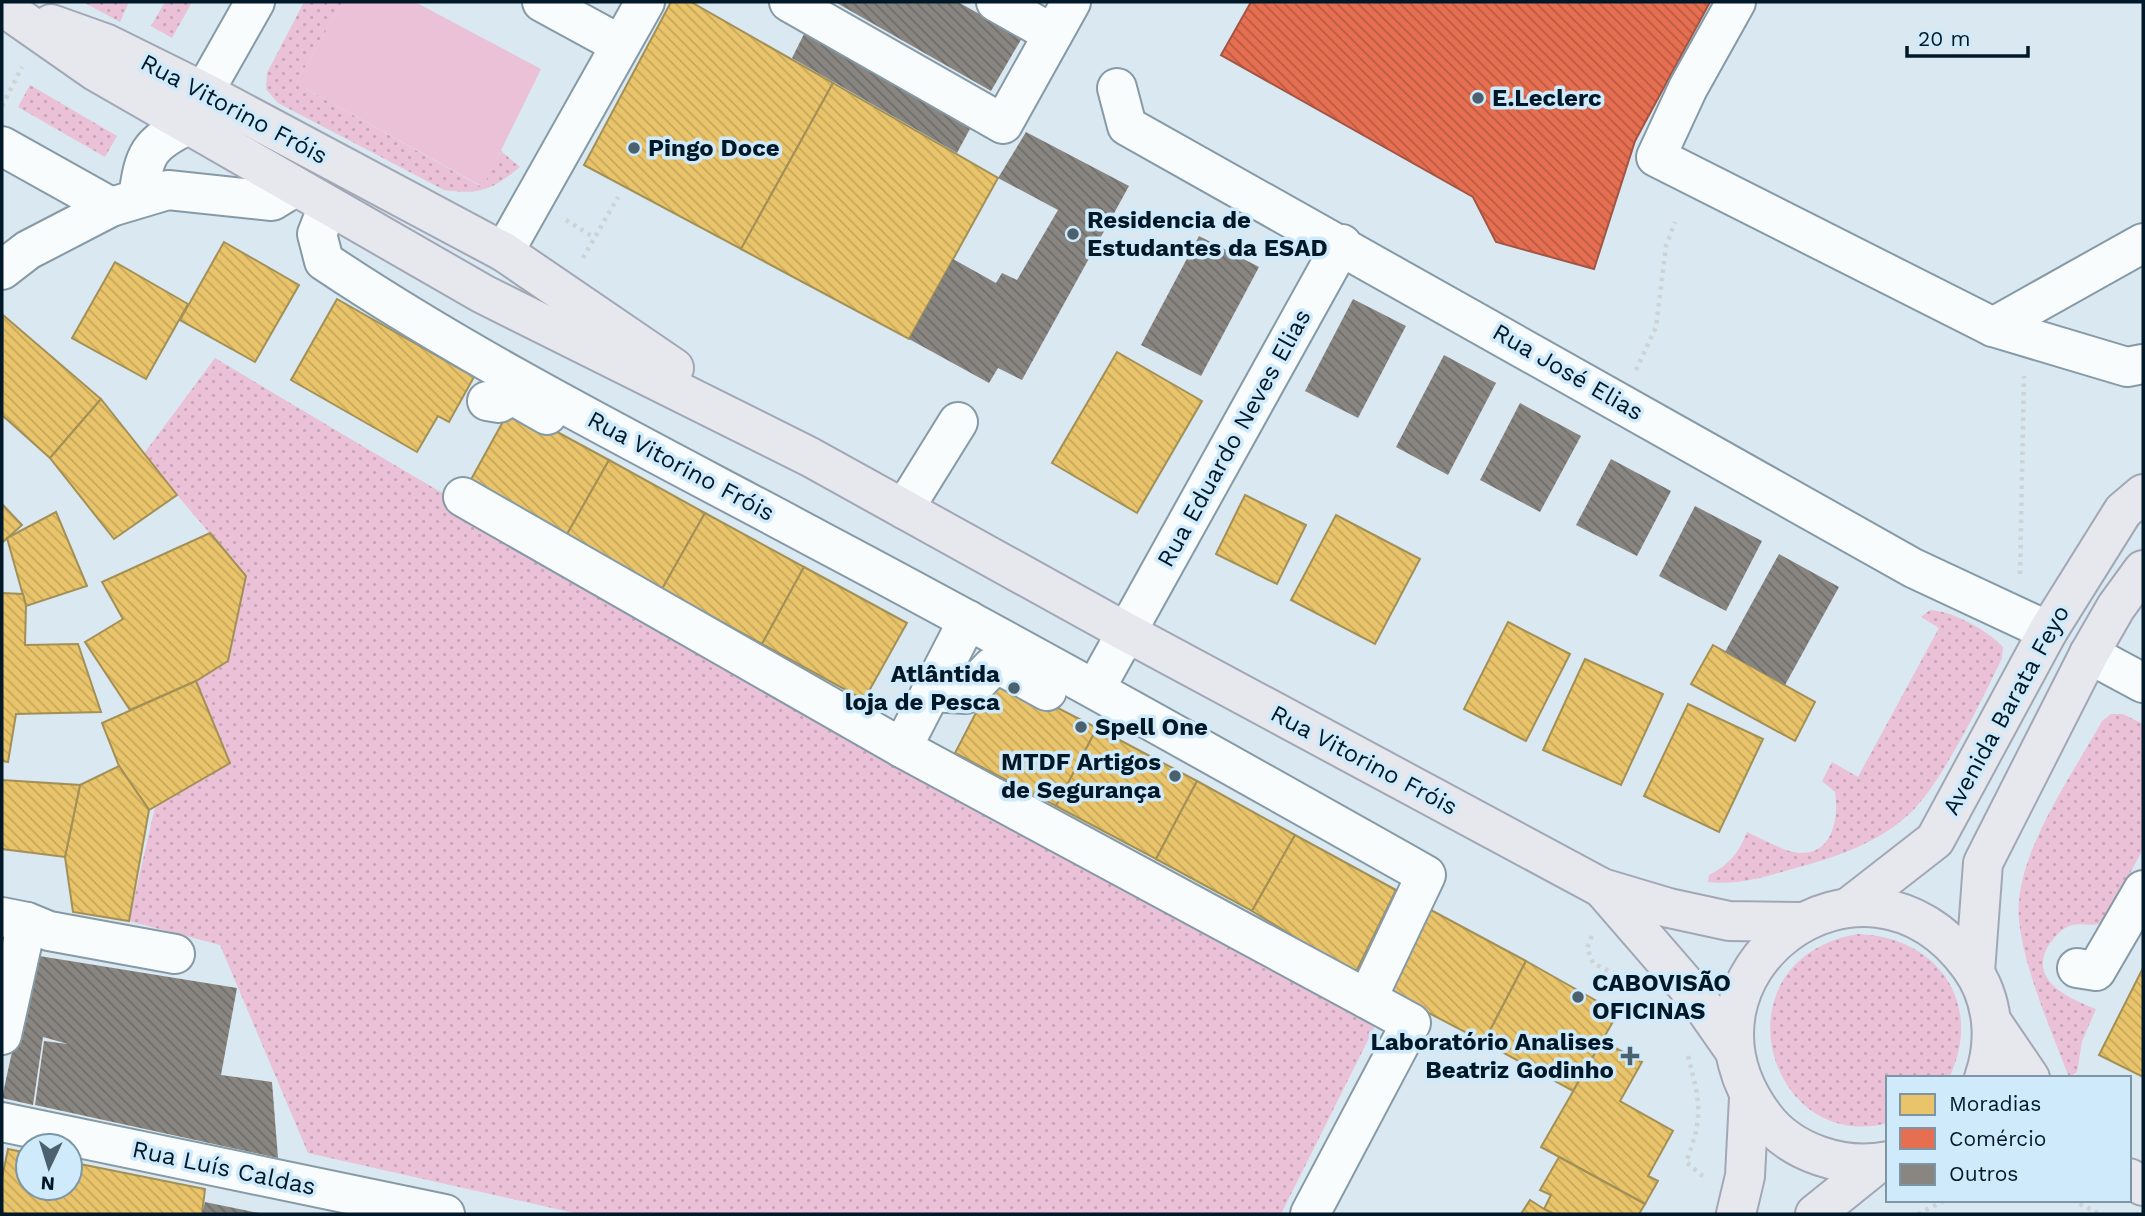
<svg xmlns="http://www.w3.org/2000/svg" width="2145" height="1216" font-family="'Work Sans',sans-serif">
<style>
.grass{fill:url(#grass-dots)}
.pitch{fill:#eac1d6}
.homes{fill:url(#homes-back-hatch);stroke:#a39056;stroke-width:2}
.shops{fill:url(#shops-back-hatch);stroke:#a25544;stroke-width:2}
.building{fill:url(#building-back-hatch)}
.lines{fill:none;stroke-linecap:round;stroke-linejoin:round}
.minor-casing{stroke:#859aa6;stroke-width:42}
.major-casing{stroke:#a1a7b5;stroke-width:42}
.path{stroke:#ced3d6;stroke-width:4.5;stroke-dasharray:3.5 5;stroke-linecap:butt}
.minor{stroke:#f9fcfd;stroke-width:38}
.major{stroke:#e7e8ee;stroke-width:38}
.poi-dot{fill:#4c616e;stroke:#cfeafb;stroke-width:2.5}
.labels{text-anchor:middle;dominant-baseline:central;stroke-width:7;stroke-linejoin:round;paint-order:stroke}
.poi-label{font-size:24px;font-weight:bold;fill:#001827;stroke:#cfeafb;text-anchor:start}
.street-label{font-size:24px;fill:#001827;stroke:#cfeafb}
</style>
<defs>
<pattern id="grass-dots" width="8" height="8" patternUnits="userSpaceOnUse" patternTransform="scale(1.75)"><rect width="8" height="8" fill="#eac1d6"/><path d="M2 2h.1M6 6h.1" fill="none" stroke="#c7a5b8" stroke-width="1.8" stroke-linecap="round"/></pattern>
<pattern id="homes-back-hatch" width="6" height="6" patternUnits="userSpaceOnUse" patternTransform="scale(1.75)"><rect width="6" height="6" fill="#e9c46a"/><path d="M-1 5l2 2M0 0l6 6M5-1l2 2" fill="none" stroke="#c6a85c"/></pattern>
<pattern id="shops-back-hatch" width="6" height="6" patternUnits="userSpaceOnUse" patternTransform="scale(1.75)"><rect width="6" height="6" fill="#e76f51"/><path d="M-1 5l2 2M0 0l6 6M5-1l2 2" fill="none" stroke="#b95a43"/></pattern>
<pattern id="building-back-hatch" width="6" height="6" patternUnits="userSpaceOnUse" patternTransform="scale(1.75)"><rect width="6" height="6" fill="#898681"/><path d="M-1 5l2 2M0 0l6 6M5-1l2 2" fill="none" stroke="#6e6d6a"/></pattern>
</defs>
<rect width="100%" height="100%" fill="#d9e8f1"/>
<!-- grass -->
<g class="grass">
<polygon points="83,2 129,2 120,22"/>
<polygon points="165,2 192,2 172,38 151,26"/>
<path d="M304,2H343L296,83L482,187L501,151L520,167C491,190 481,195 444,190L278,103L266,89L267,73Z"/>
<polygon points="30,85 117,136 105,157 18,107"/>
<path d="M215,358C597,588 987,806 1377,1022L1281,1214H579L308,1153L220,945L129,921L155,807L229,763L196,681L228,661L246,576L143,455Z"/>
<path d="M1930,610C1952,611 1987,630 2003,647L2002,658C1982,700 1946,774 1916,807C1885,841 1835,858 1792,869C1764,877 1738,885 1708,882L1709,875C1730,864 1738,854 1747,832C1763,839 1782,851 1799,853C1833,855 1839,818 1835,792L1822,781L1832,762L1858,777L1939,628L1921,617Z"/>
<path d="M2111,714H2123L2143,724V849L2104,922C2092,928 2079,921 2067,927C2059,931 2053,939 2048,946C2028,981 2070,999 2096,1009L2082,1041L2077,1072L2069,1077C2052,1032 2014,947 2019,901C2024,842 2074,772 2102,721Z"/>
<path d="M1857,934C1937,936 1985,1003 1949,1078H1888V1123C1767,1155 1712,961 1857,934Z"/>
</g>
<!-- pitch -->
<polygon class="pitch" points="343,2 415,2 541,69 483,187 296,83"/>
<!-- homes -->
<g class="homes">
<polygon points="671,2 691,2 833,83 741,249 584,165"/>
<polygon points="833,83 998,178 909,339 741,249"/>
<polygon points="224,242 299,285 255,362 180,320"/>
<polygon points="115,262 188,304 146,379 72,338"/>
<polygon points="337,299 474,377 449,422 438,416 417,452 291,380"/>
<polygon points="3,315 101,399 50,458 2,415"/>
<polygon points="1117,352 1202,401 1137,513 1052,463"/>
<polygon points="101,399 177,495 114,539 50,458"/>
<polygon points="511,407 609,460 566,536 469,483"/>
<polygon points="609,460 705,513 662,589 566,536"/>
<polygon points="1245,495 1306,525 1277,584 1216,554"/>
<polygon points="2,504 22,525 2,543"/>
<polygon points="56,512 87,586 26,606 7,538"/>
<polygon points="705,513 804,567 762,644 662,589"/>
<polygon points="1336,515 1420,559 1375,644 1291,600"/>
<polygon points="210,533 246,576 228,661 196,681 130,710 85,642 123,619 102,582"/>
<polygon points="804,567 907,623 864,700 762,644"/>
<polygon points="2,593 23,594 26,606 25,645 78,644 101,712 16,714 8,762 2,761"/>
<polygon points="1508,622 1570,654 1526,741 1464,709"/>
<polygon points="1713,645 1815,702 1795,741 1691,684"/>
<polygon points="1585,659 1663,694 1621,785 1543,750"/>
<polygon points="995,676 1097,728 1056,806 955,753"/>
<polygon points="196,681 230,763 149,810 119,766 102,723"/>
<polygon points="1688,704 1763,739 1719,832 1644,796"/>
<polygon points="1097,728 1197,781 1156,859 1056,806"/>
<polygon points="119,766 149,810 129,921 73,912 65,857 80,785"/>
<polygon points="2,780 80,785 65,857 2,849"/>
<polygon points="1197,781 1295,835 1252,911 1156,859"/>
<polygon points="1295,835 1396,890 1355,974 1252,911"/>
<polygon points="1429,909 1526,961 1484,1042 1385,990"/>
<polygon points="1526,961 1618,1013 1573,1091 1484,1042"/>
<polygon points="2143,968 2143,1077 2099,1055"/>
<polygon points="1602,1041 1642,1062 1620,1101 1673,1131 1648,1176 1658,1181 1645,1204 1541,1147"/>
<polygon points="8,1149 28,1153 28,1188 70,1188 70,1162 205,1189 202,1214 2,1214 2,1178"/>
<polygon points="1559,1157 1645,1204 1639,1214 1554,1214 1544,1209 1551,1195 1540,1190"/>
<polygon points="1530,1200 1544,1209 1554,1214 1521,1214"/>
</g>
<!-- shops -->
<polygon class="shops" points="1251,2 1710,2 1635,141 1594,269 1496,242 1473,197 1221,55"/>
<!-- building -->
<g class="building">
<polygon points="835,2 958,2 1022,38 991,91"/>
<polygon points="805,32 971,127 957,153 792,58"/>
<polygon points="1026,132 1129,186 1022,380 998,368 989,383 909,339 953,259 996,283 1002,273 1017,280 1058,210 998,178"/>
<polygon points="1199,236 1259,267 1201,376 1141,345"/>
<polygon points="1353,299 1406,326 1358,418 1305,391"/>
<polygon points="1444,355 1496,383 1448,475 1396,447"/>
<polygon points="1520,403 1581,436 1540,512 1480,480"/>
<polygon points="1611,459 1671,491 1637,556 1576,525"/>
<polygon points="1695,506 1762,541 1726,611 1659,576"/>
<polygon points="1779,554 1839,587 1785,685 1725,652"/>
<polygon points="33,955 237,988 221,1075 272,1082 278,1158 35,1105 44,1041 68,1044 43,1037 33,1105 2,1098"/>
<polygon points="205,1202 259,1213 259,1214 202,1214"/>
</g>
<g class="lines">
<defs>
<g id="minor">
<polyline points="542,2 619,44"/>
<polyline points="789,2 1003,124 1071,2"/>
<polyline points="996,2 1053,34"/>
<polyline points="1736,2 1688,88 1656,157 1993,327 2127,367 2143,364"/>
<polyline points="1117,88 1127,126 1913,568 2048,631"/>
<polyline points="204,92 255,2"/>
<polyline points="2,146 111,207"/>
<path d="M138,198C144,154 148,144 188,125"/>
<path d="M328,206L317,234L324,261C484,368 657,453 826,544C1028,651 1227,763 1426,875L1367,999L1411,1023L1310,1214"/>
<polyline points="504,252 645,2"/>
<polyline points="2,270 28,250 111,207 168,190 272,201 295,187"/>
<polyline points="1993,327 2143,243"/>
<polyline points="487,401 499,403 512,395 547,415"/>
<polyline points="463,497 902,748"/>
<polyline points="904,509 958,422"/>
<polyline points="968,620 902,748 1367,999"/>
<polyline points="2089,654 2143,683"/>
<polyline points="1095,689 1342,244"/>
<polyline points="931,692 966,694 992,667 1007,669 1047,691"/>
<polyline points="2,917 27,922 49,931 175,954"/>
<polyline points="2077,968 2096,971 2143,890"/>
<polyline points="2,1035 27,922"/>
<polyline points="2,1122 445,1214"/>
</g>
<g id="major">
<polyline points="2,6 95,71 483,294 810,457 1126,632 1602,888 1669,908 1729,921 1800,922"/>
<polyline points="51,24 107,44 204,92 504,252 674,368"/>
<polyline points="1602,888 1699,1000 1734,1050"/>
<polyline points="1849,907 1935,840 2048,631 2123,511 2143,494"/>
<polyline points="1975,972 1983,863 2089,654 2116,607 2143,570"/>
<polyline points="1992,1022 2030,1078"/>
<path d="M1888,1161C1844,1170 1791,1153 1764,1117C1657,974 1863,820 1970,966C1994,999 1997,1041 1984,1078"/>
<polyline points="2129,1178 2143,1186"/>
<polyline points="1736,1214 1745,1176 1749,1098"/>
<polyline points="1815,1214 1877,1164"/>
</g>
</defs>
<!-- minor casing -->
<use href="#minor" class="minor-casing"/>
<!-- major casing -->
<use href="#major" class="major-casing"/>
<!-- path -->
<g class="path">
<polyline points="2,106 22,67"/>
<polyline points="566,220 595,238"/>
<polyline points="583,258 618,197"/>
<polyline points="1636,370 1656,327 1666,246 1675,222"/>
<polyline points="2020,574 2024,376"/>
<polyline points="1592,936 1587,948 1593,963 1625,979"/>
<path d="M1688,1056C1700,1102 1704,1116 1686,1162L1705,1178"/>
<polyline points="2072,1200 2100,1214"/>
<polyline points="1918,1214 1946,1200"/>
</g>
<!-- minor -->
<use href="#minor" class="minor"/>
<!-- major -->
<use href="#major" class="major"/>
</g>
<!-- markers -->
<g class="poi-dot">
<circle cx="1478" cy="98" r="7"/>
<circle cx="634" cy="148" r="7"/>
<circle cx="1073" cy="234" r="7"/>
<circle cx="1014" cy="688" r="7"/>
<circle cx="1081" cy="727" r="7"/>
<circle cx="1175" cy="776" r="7"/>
<circle cx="1578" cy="997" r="7"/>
<path d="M1626.5 1045.5h7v7h7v7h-7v7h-7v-7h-7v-7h7z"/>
</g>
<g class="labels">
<!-- poi labels -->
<g class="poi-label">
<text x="1492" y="98">E.Leclerc</text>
<text x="648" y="148">Pingo Doce</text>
<text x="1087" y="220">Residencia de<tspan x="1087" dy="28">Estudantes da ESAD</tspan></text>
<text x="1000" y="674" text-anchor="end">Atlântida<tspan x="1000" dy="28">loja de Pesca</tspan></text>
<text x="1095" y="727">Spell One</text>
<text x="1161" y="762" text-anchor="end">MTDF Artigos<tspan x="1161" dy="28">de Segurança</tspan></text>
<text x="1592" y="983">CABOVISÃO<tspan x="1592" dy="28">OFICINAS</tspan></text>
<text x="1614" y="1042" text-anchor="end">Laboratório Analises<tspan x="1614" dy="28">Beatriz Godinho</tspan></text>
</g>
<!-- street labels -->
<g class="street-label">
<text transform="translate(234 109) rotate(28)">Rua Vitorino Fróis</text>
<text transform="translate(1568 372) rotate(30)">Rua José Elias</text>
<text transform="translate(1234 438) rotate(-61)">Rua Eduardo Neves Elias</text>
<text transform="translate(681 466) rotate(28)">Rua Vitorino Fróis</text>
<text transform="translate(2006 710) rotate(-61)">Avenida Barata Feyo</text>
<text transform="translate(1364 760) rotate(28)">Rua Vitorino Fróis</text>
<text transform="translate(224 1168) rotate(12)">Rua Luís Caldas</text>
</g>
</g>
<!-- border -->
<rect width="2145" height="1216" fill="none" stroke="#001827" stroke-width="7"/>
<!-- legend -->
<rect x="1886" y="1076" width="245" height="126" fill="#cfeafb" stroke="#7c96a6" stroke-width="2"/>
<rect x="1900" y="1094" width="35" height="21" fill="#e9c46a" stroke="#7c96a6" stroke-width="2"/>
<text x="1949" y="1111" font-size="21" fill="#001827">Moradias</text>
<rect x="1900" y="1128" width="35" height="21" fill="#e76f51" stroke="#7c96a6" stroke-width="2"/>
<text x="1949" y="1146" font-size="21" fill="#001827">Comércio</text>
<rect x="1900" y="1164" width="35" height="21" fill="#898681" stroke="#7c96a6" stroke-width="2"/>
<text x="1949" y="1181" font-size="21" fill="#001827">Outros</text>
<!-- north arrow -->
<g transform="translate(49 1167) rotate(184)"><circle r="33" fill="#cfeafb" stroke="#7c96a6" stroke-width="2"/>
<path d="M0-5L12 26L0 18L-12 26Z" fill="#4c616e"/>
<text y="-10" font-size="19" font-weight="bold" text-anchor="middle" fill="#001827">N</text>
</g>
<!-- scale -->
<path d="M1907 46v10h121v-10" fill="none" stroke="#001827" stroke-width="3.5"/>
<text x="1918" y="46" font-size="21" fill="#001827" stroke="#cfeafb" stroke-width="5" paint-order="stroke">20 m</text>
</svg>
